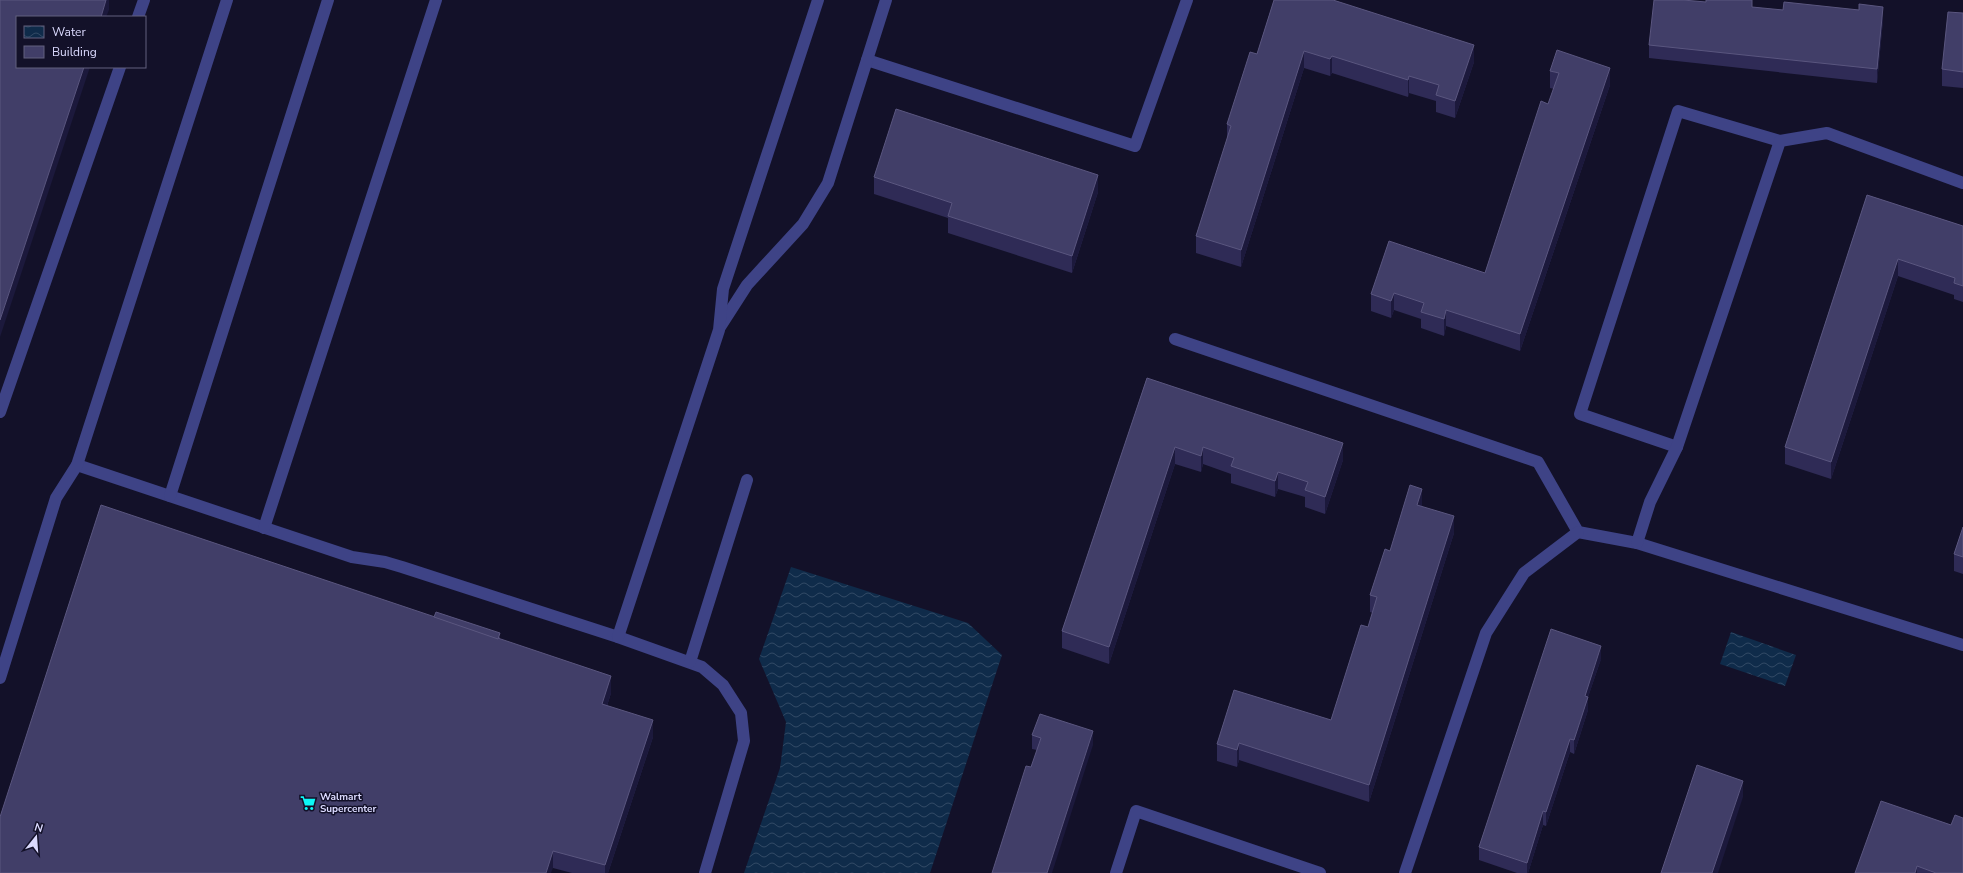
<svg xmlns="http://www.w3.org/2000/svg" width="1963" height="873" font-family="'Nunito Sans',sans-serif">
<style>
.water{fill:url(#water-waves)}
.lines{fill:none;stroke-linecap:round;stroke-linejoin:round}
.lane{stroke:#3e4386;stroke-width:12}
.wall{fill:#2f2b56}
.shaded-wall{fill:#1c193c}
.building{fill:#413e68;stroke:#5a567f}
.labels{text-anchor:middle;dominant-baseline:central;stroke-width:3;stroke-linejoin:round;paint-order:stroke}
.poi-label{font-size:10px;font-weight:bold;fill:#dbdafe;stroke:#131129;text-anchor:start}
</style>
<defs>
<pattern id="water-waves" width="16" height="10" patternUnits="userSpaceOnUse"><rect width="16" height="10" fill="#0f2b4a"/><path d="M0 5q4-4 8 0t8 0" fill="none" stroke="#314965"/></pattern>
</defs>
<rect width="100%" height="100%" fill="#131129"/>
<!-- water -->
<g class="water">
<polygon points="791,567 968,623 1002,655 930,873 744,873 780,768 786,722 759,659"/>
<polygon points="1731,632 1796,655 1785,686 1720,664"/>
</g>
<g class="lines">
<!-- lane -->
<g class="lane">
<polyline points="138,17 144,0"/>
<polyline points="867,60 1135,146 1187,0"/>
<polyline points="720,327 747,285 803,224 828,183 886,0"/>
<polyline points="1175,339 1538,462 1578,532 1637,543 1963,645"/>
<polyline points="0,412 120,67"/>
<polyline points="1677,447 1580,414 1678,111 1780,141"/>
<polyline points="77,465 352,557 385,562 402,567 618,637 702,667 723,685 741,713 744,741 705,873"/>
<polyline points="170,496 328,0"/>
<polyline points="264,528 436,0"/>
<polyline points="1637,543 1650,502 1677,447 1780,141 1827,133 1963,183"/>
<polyline points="618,637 719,330 723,289 818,0"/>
<polyline points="690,662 747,480"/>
<polyline points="0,678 56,498 77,465 227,0"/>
<polyline points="1116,873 1136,811 1320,873"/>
<polyline points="1405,873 1486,633 1524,573 1578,532"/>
</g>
</g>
<!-- wall -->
<g class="wall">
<polygon points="1274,0 1474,62 1455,118 1436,112 1436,101 1409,93 1408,97 1332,73 1330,76 1304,68 1241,267 1196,253 1196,236 1227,141 1227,124 1257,54"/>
<polygon points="1752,7 1883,20 1877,83 1649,58 1649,45"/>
<polygon points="1963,13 1963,88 1942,86 1942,69"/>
<polygon points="1550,71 1610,85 1520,351 1446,326 1444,336 1421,328 1421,319 1394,310 1391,318 1371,311 1371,294 1485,273 1554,89 1550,88"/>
<polygon points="874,177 1098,192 1072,273 948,233 948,218 874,194"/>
<polygon points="1867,195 1963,226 1963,302 1954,299 1954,295 1898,276 1831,479 1785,464 1785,447"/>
<polygon points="1147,378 1343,460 1325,514 1305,507 1305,497 1278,489 1275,497 1231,483 1231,474 1203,464 1201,472 1175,464 1109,664 1062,648 1062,631"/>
<polygon points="1422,506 1454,533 1369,802 1239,760 1237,767 1217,761 1217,744 1331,720 1368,627 1373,613 1370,612 1370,595 1390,551"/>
<polygon points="1963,527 1963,574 1954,571 1954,554"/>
<polygon points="434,617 500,637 500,639 611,693 607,706 653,737 608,873 572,873 553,868"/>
<polygon points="1601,659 1588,697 1588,710 1574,754 1570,752 1546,826 1543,825 1528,873 1517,873 1479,860 1479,847"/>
<polygon points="1032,735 1093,745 1031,767 1037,750 1032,749"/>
<polygon points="1951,825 1963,873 1855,873"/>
</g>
<!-- shaded-wall -->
<g class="shaded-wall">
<polygon points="106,0 109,0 109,10 106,17 101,17"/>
<polygon points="1883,7 1883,20 1877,83 1877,69"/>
<polygon points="1474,45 1474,62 1455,118 1455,101"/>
<polygon points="1304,51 1304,68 1241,267 1241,250"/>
<polygon points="1332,56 1332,73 1330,76 1330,59"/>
<polygon points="84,67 90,67 0,337 0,320"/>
<polygon points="1610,68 1610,85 1520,351 1520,334"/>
<polygon points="1409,76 1409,93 1408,97 1408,80"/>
<polygon points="1098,175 1098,192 1072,273 1072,256"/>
<polygon points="1898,259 1898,276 1831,479 1831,462"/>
<polygon points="1394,293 1394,310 1391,318 1391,301"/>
<polygon points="1446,310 1446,326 1444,336 1444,319"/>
<polygon points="1343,443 1343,460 1325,514 1325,497"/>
<polygon points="1175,447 1175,464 1109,664 1109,647"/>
<polygon points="1203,447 1203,464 1201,472 1201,456"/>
<polygon points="1278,472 1278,489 1275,497 1275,481"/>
<polygon points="1422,489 1422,506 1417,521 1417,505"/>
<polygon points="1454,516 1454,533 1369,802 1369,785"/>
<polygon points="1601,646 1601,659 1588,697 1588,710 1574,754 1574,740 1585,696"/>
<polygon points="611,676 611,693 602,721 602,704"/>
<polygon points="653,720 653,737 608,873 605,873 605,865"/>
<polygon points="1093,731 1093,745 1052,873 1047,873"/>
<polygon points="1570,739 1570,752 1546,826 1546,812"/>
<polygon points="1239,743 1239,760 1237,767 1237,750"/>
<polygon points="1743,781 1743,797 1718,873 1712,873"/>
<polygon points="1543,811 1543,825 1528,873 1527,873 1527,863"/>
<polygon points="553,851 553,868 551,873 546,873"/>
<polygon points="1917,866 1917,873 1915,873"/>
</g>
<!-- building -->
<g class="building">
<polygon points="0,0 106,0 101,17 17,17 17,67 84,67 0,320"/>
<polygon points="1274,0 1333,0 1474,45 1455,101 1436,95 1439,85 1409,76 1408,80 1332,56 1330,59 1304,51 1241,250 1196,236 1231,126 1227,124 1250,52 1257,54"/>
<polygon points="1654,0 1683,0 1706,2 1706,0 1752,0 1752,7 1783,10 1784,2 1859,10 1859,4 1883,7 1877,69 1649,45"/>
<polygon points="1948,12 1963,13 1963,72 1942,69"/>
<polygon points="1557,50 1610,68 1520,334 1446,310 1444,319 1421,312 1424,303 1394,293 1391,301 1371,294 1389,241 1485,273 1541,101 1548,104 1559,73 1550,71"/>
<polygon points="896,109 1098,175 1072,256 948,216 952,203 874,177"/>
<polygon points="1867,195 1963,226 1963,286 1954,283 1955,278 1898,259 1831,462 1785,447"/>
<polygon points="1147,378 1343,443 1325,497 1305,490 1308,482 1278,472 1275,481 1231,466 1234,458 1203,447 1201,456 1175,447 1109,647 1062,631"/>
<polygon points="1410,485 1422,489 1417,505 1454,516 1369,785 1239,743 1237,750 1217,744 1234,690 1331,720 1361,625 1368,627 1377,597 1370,595 1385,549 1390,551"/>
<polygon points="101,505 611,676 602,704 653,720 605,865 553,851 546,873 0,873 0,817"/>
<polygon points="1963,527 1963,557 1954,554"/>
<polygon points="436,612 500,633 498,639 434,617"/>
<polygon points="1551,629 1601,646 1585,696 1588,697 1574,740 1570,739 1546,812 1543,811 1527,863 1479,847"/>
<polygon points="1040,714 1093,731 1047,873 992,873 1026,766 1031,767 1041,738 1032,735"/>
<polygon points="1697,765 1743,781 1712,873 1661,873"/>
<polygon points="1881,801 1951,825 1955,815 1963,818 1963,873 1936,873 1917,866 1915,873 1855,873"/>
</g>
<!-- icons -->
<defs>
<symbol id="supermarket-bare" viewBox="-9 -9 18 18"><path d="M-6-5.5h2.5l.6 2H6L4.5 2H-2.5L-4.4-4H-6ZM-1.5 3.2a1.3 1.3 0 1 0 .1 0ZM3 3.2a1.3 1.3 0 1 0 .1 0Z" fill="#0df7f6" stroke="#131129" stroke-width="2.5" paint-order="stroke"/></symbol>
</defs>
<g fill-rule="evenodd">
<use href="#supermarket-bare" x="297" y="792" width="22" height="22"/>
</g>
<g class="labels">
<!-- poi labels -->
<g class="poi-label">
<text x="320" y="797">Walmart<tspan x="320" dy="12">Supercenter</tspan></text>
</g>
</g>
<!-- legend -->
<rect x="16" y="16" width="130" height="52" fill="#131129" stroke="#63617e"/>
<rect x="24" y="26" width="20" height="12" fill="url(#water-waves)" stroke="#63617e"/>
<text x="52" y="36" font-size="12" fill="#dbdafe">Water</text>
<rect x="24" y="46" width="20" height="12" fill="#413e68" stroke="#63617e"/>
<text x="52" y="56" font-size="12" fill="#dbdafe">Building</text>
<!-- north arrow -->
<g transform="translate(36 837) rotate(17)" stroke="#131129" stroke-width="3" paint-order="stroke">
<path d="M0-3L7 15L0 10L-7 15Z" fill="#dbdafe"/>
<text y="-6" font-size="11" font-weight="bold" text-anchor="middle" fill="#dbdafe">N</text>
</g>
</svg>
